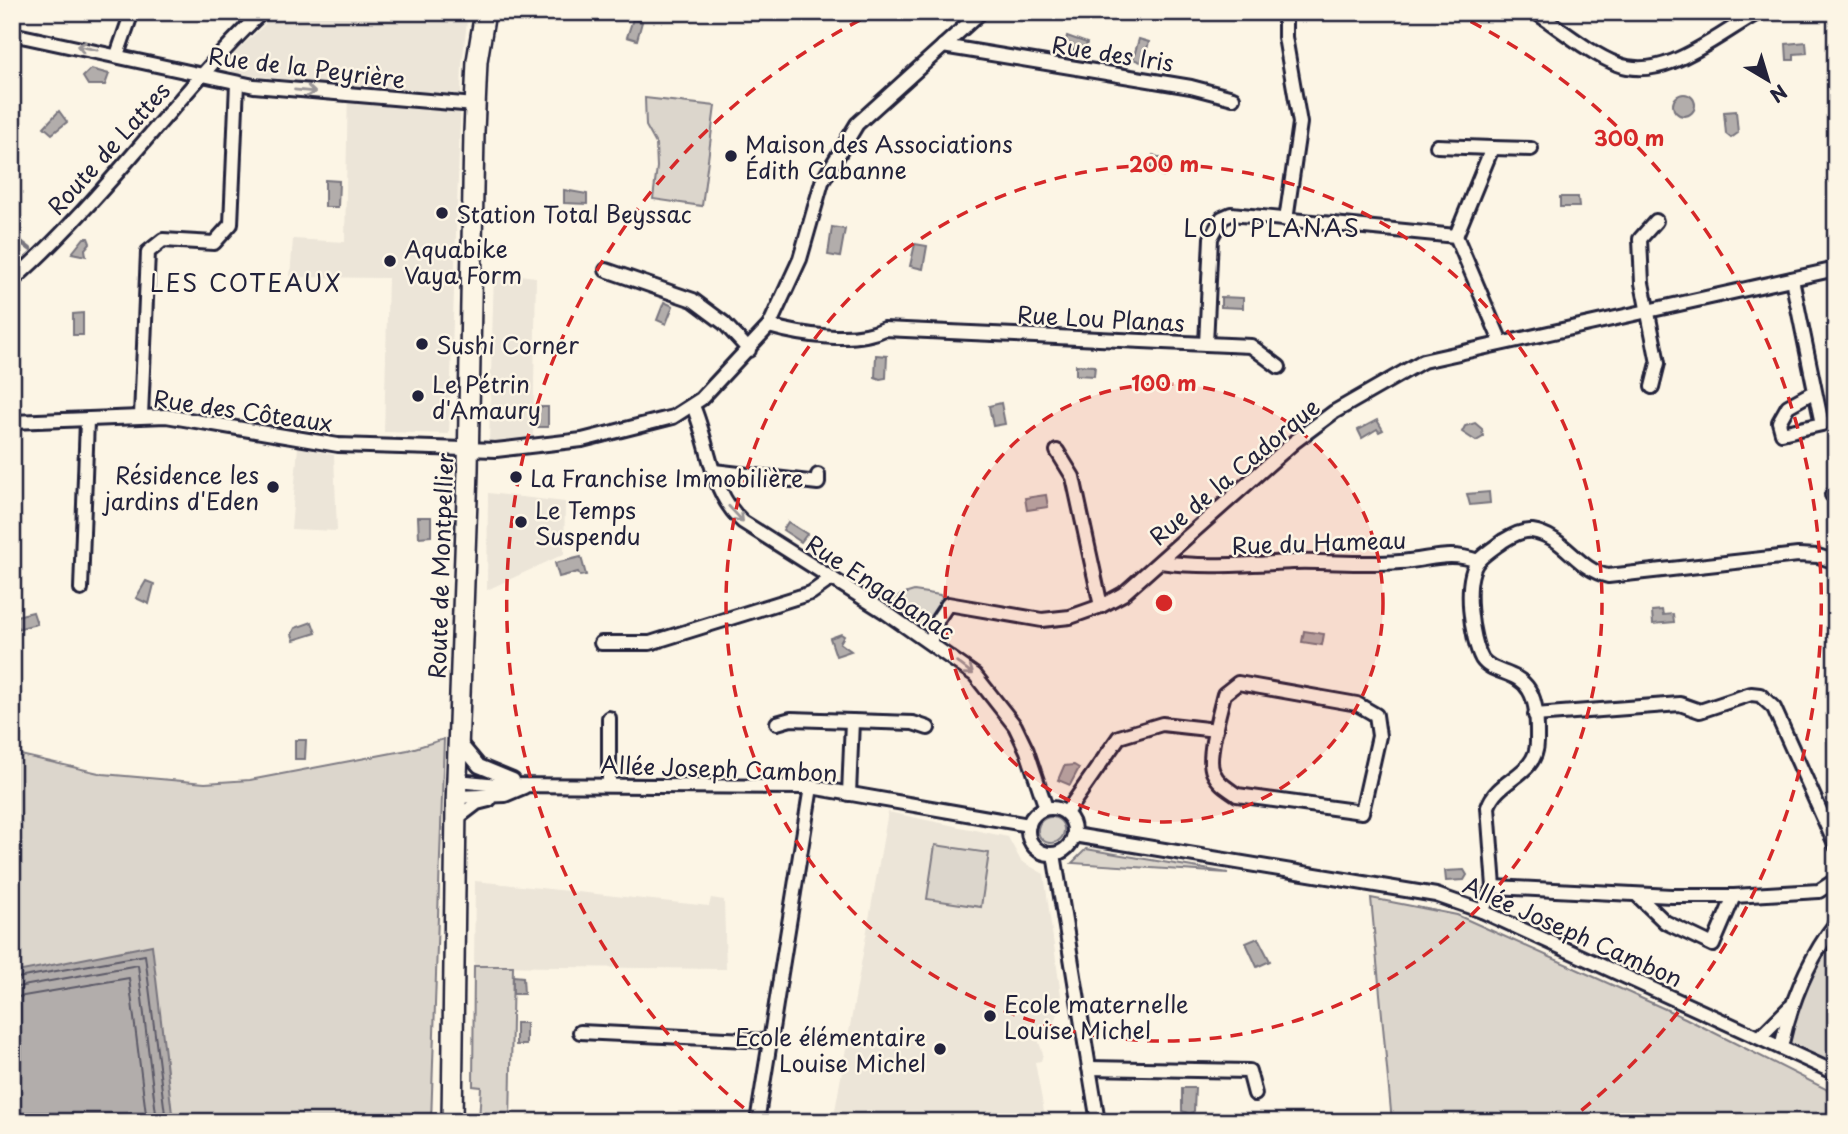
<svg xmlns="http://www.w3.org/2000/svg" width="1848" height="1134" font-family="'Playpen Sans',sans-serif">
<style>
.built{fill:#ece5d8}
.green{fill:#dcd6cc;stroke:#7f7c84;stroke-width:2}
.water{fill:#b2adab;stroke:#78757e;stroke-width:2}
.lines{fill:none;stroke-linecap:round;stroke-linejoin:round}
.shore{stroke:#5c5a68;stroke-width:2}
.stream{stroke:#78757e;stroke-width:4.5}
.street-casing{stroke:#22223b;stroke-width:18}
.primary-casing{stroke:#22223b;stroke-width:24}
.street{stroke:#fcf5e5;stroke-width:12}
.primary{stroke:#fcf5e5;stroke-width:19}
.oneway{stroke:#9a9698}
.ring{fill:none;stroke:#d62828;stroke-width:3.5;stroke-dasharray:12 9}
.poi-dot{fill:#22223b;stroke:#fcf5e5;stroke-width:2.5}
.labels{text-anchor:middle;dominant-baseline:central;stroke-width:5;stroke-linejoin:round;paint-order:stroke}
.street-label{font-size:23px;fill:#22223b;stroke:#fcf5e5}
.poi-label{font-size:23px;fill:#22223b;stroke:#fcf5e5;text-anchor:start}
.neighbourhood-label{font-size:24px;letter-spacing:2px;fill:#22223b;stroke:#fcf5e5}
.centre{fill:#d62828;stroke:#fcf5e5;stroke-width:3.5}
.ring-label{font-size:21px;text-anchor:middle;font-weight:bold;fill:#d62828;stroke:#fcf5e5;stroke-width:5;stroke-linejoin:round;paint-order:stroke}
</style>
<rect width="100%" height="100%" fill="#fcf5e5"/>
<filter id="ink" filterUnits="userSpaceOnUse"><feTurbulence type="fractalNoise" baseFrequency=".0143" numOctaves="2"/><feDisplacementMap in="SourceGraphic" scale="14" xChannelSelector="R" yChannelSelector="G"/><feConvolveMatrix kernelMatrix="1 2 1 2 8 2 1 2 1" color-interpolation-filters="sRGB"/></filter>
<g filter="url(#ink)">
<!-- built -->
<g class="built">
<polygon points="278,12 468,12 462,65 449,434 384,432 388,278 290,277 293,239 345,242 348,88 234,73 223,64"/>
<polygon points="494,272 536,277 533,439 489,443"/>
<polygon points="298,447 334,455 337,531 291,529"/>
<polygon points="488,493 565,502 564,554 487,590"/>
<polygon points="888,812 1008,837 1021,861 1044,874 1062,1003 1048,1035 1040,1034 1038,1039 1043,1054 1041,1061 1035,1062 1046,1122 833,1122"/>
<polygon points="475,881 709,906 711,898 724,900 726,969 474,966"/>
</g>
<!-- green -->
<g class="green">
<polygon points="645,98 715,106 702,206 653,199 657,167 656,144 646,126"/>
<polygon points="914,591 940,595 948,604 932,636 888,606 901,595"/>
<polygon points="444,739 431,1122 12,1122 12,753 103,774 205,783 250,780 408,750"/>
<circle cx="1051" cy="830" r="13"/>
<polygon points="935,845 989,853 981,907 927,899"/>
<polygon points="1086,849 1228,873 1072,863"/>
<polygon points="1371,898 1457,915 1685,1018 1836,1094 1836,1122 1392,1122"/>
<path d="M1836,940V1073L1786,1049C1792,1009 1809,971 1836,940Z"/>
<polygon points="474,966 513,966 510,1122 479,1122 481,1087 473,1086"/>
</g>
<!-- water -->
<g class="water">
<polygon points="633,19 642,22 637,40 627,37"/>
<polygon points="1067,36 1087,43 1083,53 1064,47"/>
<polygon points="1139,39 1149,42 1143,63 1133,59"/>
<polygon points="1806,42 1807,53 1794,54 1794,60 1787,60 1786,44"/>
<polygon points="91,69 109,74 105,85 88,85 83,77"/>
<circle cx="1684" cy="105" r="11"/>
<polygon points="59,111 67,122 52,134 44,127"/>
<polygon points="1736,111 1738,133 1731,138 1726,134 1724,112"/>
<polygon points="1153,155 1172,163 1163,177 1149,166"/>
<polygon points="325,180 339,181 338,207 325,207"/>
<polygon points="564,190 587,194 587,204 564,203"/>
<polygon points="1560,197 1578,197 1579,207 1560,207"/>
<polygon points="832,227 845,229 840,257 828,255"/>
<polygon points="84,238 88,238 90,243 85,249 86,256 72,253"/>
<polygon points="915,244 927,246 923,269 910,266"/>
<polygon points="1221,297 1243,298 1243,308 1221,307"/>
<polygon points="664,302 673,306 666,324 657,320"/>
<polygon points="83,313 83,335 73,335 73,314"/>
<polygon points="876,355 887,356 886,378 880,379 875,377"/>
<polygon points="1076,365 1095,366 1094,376 1076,375"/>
<polygon points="1001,403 1005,424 993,426 989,406"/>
<rect x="537" y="407" width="11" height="20"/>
<polygon points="1377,420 1383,430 1379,432 1377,429 1362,438 1358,430"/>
<polygon points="1475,423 1482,429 1483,437 1476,441 1462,432 1465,426"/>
<polygon points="1489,492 1490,503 1470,505 1467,494"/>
<polygon points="1046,495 1048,507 1027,510 1025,498"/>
<polygon points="418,517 431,517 431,536 419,537"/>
<polygon points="788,522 807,534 801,542 783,530"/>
<polygon points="581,557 586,575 580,576 578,572 559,577 555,563"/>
<polygon points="146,581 154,584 149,604 136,598"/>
<polygon points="1662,610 1663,615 1673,614 1674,622 1653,624 1652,611"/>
<polygon points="33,612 37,624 12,630 12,617"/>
<polygon points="312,622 316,633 294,640 292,634 295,628"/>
<polygon points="1304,631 1324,634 1322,645 1302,642"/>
<polygon points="841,634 844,636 840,643 851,651 836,656 830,638"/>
<polygon points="295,740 306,740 305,759 295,759"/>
<polygon points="1074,765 1079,768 1070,785 1058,780 1064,766"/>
<polygon points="1464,870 1467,875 1464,880 1446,881 1445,871"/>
<polygon points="1258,938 1270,961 1257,967 1246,943"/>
<polygon points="152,945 173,1122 12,1122 12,973"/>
<polygon points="513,976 523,977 524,994 513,994"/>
<rect x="516" y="1023" width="10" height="22"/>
<polygon points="1182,1088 1195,1088 1194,1111 1190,1114 1182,1111"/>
</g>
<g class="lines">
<!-- shore -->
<g class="shore">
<polyline points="12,979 145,955 166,1122"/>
<polyline points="12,988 138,965 157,1122"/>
<polyline points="12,998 129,978 147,1122"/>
</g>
<!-- stream -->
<polyline class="stream" points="12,235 30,249"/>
<defs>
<g id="street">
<polyline points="1285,12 1285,37 1300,123 1286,220"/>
<path d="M1535,12C1561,29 1589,53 1617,64C1664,83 1718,34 1759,12"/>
<polyline points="12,34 254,86 475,105"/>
<polyline points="943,46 1191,87 1233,98"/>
<polyline points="117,55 132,12"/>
<polyline points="1437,146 1492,148 1456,236"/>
<polyline points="1492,148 1531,149"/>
<polyline points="606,270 693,300 724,323 749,350"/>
<polyline points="1792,279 1815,391 1788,406 1779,422 1782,433 1822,424 1815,391"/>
<path d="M12,281C104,200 174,97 262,12"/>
<path d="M769,326C800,335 855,344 884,329L1206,344L1211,238L1222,218L1231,214L1456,236L1501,342"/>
<polyline points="1206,344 1251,346 1279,367"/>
<polyline points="1652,387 1658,363 1642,283 1640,239 1656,221"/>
<path d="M693,406C710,445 710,493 743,522L885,612L975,675L1015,726L1027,751L1046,808"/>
<polyline points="141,416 148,252 163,240 214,243 231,224 237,83"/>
<polyline points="12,422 166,416 338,445 496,450 582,440 673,417 701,399 769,326 800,259 822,182 857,124 981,12"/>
<polyline points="1057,451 1073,477 1101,606"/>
<polyline points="714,471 818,483 818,475"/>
<polyline points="1832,495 1836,494"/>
<path d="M1160,562C1205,568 1248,564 1293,562C1328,561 1364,565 1400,562C1431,560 1448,550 1478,561"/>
<polyline points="81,589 87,420"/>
<polyline points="930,642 938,619 948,604 1042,620 1070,617 1101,606 1123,594 1294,442 1334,412 1423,361 1836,269"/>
<polyline points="601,643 650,643 811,593 832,578"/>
<path d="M1238,683L1357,704L1376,715L1379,736L1362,812L1237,795C1227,788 1218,783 1213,772C1206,758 1220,711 1224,694Z"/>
<polyline points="1535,715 1680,704 1700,711 1751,694 1760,695 1774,708 1836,846"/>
<polyline points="777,723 791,719 852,721"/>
<polyline points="459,742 479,766 513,780"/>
<polyline points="457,781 498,785 811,787 1029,825"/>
<polyline points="609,784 609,718"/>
<polyline points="849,794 852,721 913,723 928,728"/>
<polyline points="457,797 505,795 524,787"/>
<circle cx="1051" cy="831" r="23"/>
<polyline points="1066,813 1119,737 1162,724 1216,730"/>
<polyline points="456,819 477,803 489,800"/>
<polyline points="1074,835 1436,895 1482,911 1836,1073"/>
<polyline points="1054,854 1098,1122"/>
<polyline points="1494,887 1672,896 1734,896 1819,891 1836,880"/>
<polyline points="1637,895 1665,922 1713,945 1734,896"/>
<path d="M1482,911L1494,887L1488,807C1497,778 1537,776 1537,742C1537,727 1538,704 1529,690C1517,670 1492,674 1482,659C1471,639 1463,580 1478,561C1484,554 1495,547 1503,541C1511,536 1523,530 1532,531C1565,536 1576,569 1608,576L1798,555L1818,556L1836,562"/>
<polyline points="580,1032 768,1041"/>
<polyline points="1760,1037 1790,1007"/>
<path d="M1781,1047C1791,1001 1807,961 1836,923"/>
<polyline points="1089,1068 1249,1071 1255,1094"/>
<polyline points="757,1122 811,787"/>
</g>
<polyline id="primary" points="452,1122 456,806 468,470 474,132 477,61 485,12"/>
</defs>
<!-- street casing -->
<use href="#street" class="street-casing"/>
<!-- primary casing -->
<use href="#primary" class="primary-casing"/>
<!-- street -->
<use href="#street" class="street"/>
<!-- primary -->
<use href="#primary" class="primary"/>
</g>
<!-- one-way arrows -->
<defs><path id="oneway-shaft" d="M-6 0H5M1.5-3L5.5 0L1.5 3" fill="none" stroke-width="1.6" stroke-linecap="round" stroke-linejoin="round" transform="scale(1.75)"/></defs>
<g class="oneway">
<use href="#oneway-shaft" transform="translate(87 48) rotate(-168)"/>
<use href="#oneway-shaft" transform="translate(305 91) rotate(6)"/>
<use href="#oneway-shaft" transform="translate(736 514) rotate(47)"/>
<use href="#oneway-shaft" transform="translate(965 668) rotate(37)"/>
</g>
</g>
<!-- distance rings -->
<circle cx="1164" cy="603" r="219" fill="#d62828" fill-opacity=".12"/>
<g class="ring">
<circle cx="1164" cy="603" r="219"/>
<circle cx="1164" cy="603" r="438"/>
<path d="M760 1121A657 657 0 0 1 876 12M1452 12A657 657 0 0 1 1568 1121"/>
</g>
<!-- markers -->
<g class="poi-dot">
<circle cx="731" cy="156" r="7"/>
<circle cx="442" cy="213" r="7"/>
<circle cx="390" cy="261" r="7"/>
<circle cx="422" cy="344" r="7"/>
<circle cx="418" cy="396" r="7"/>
<circle cx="516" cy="477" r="7"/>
<circle cx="273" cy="487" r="7"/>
<circle cx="521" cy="522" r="7"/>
<circle cx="990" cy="1016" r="7"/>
<circle cx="940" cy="1049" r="7"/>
</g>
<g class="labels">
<!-- street labels -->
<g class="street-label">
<text transform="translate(1113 53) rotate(9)">Rue des Iris</text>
<text transform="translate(307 67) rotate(7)">Rue de la Peyrière</text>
<text transform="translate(108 148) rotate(-48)">Route de Lattes</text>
<text transform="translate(1101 318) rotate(3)">Rue Lou Planas</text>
<text transform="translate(243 410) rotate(8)">Rue des Côteaux</text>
<text transform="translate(1234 471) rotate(-40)">Rue de la Cadorque</text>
<text transform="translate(1319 542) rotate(-2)">Rue du Hameau</text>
<text transform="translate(440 566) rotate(-88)">Route de Montpellier</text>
<text transform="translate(881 587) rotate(33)">Rue Engabanac</text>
<text transform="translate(719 768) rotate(2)">Allée Joseph Cambon</text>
<text transform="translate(1573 931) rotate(24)">Allée Joseph Cambon</text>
</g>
<!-- poi labels -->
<g class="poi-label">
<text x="745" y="143">Maison des Associations<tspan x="745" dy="26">Édith Cabanne</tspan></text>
<text x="456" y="213">Station Total Beyssac</text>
<text x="404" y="248">Aquabike<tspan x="404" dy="26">Vaya Form</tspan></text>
<text x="436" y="344">Sushi Corner</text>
<text x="432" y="383">Le Pétrin<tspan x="432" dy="26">d'Amaury</tspan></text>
<text x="259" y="474" text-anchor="end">Résidence les<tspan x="259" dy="26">jardins d'Eden</tspan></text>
<text x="530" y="477">La Franchise Immobilière</text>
<text x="535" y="509">Le Temps<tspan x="535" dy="26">Suspendu</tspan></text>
<text x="1004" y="1003">Ecole maternelle<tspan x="1004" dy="26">Louise Michel</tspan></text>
<text x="926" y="1036" text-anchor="end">Ecole élémentaire<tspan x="926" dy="26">Louise Michel</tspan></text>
</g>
<!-- neighbourhood labels -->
<g class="neighbourhood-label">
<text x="1272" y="227">LOU PLANAS</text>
<text x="246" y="282">LES COTEAUX</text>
</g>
</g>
<circle cx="1164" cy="603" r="10" class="centre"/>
<g class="ring-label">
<text x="1629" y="146">300 m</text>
<text x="1164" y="172">200 m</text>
<text x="1164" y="391">100 m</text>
</g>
<!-- margin -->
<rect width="1848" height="1134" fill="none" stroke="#fcf5e5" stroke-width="42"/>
<rect x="21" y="21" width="1806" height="1092" fill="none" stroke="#22223b" stroke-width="2.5" filter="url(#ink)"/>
<!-- north arrow -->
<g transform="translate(1768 80) rotate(142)" stroke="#fcf5e5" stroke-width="5" paint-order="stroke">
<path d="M0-5L12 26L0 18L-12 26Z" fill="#22223b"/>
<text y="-10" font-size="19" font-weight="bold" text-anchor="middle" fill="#22223b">N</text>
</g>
</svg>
